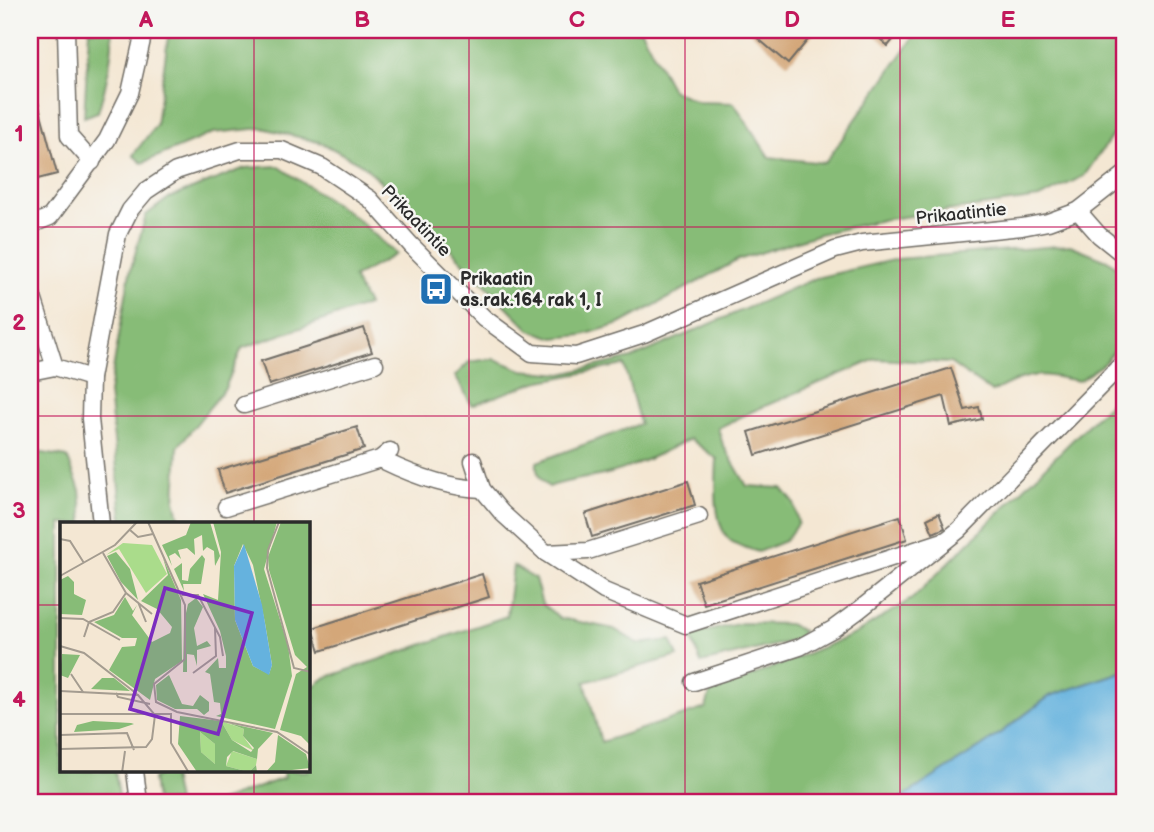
<svg xmlns="http://www.w3.org/2000/svg" width="1154" height="832" font-family="'Balsamiq Sans',sans-serif">
<style>
.forest{fill:#87bc77;stroke:#597451;stroke-width:2}
.water{fill:#65b2de;stroke:#486e84;stroke-width:2}
.building{fill:#d4a779}
.lines{fill:none;stroke-linecap:round;stroke-linejoin:round}
.minor-casing{stroke:#716d66;stroke-width:19}
.minor{stroke:#fff;stroke-width:16}
.grid{fill:none;stroke:#c2185b;stroke-width:2;stroke-opacity:0.55}
.labels{text-anchor:middle;dominant-baseline:central;stroke-width:5;stroke-linejoin:round;paint-order:stroke}
.street-label{font-size:18px;fill:#2b2b2b;stroke:#f6f6f2}
.poi-label{font-size:18px;font-weight:bold;fill:#2b2b2b;stroke:#f6f6f2;text-anchor:start}
.inset-road{fill:none;stroke:#a49c90;stroke-width:2}
.view{fill:#7b2cbf;fill-opacity:0.15;stroke:#7b2cbf;stroke-width:3.5}
.inset-edge{fill:none;stroke:#2b2b2b;stroke-width:3.5}
.neatline{fill:none;stroke:#c2185b;stroke-width:2.5}
.grid-label{font-size:23px;text-anchor:middle;font-weight:bold;fill:#c2185b}
</style>
<rect width="100%" height="100%" fill="#f6f6f2"/>
<filter id="ink" filterUnits="userSpaceOnUse"><feTurbulence type="fractalNoise" baseFrequency=".0143" numOctaves="2"/><feDisplacementMap in="SourceGraphic" scale="14" xChannelSelector="R" yChannelSelector="G"/><feConvolveMatrix kernelMatrix="1 2 1 2 8 2 1 2 1" color-interpolation-filters="sRGB"/></filter>
<filter id="wash" filterUnits="userSpaceOnUse"><feTurbulence type="fractalNoise" baseFrequency=".00686" numOctaves="4" result="noise"/><feDisplacementMap in="SourceGraphic" scale="28" xChannelSelector="R" yChannelSelector="G"/><feGaussianBlur stdDeviation="1.57" result="paint"/><feColorMatrix in="noise" values="0 0 0 0 0 0 0 0 0 0 0 0 0 0 0 0 0 1.4 0 .05"/><feComposite in="paint" operator="in"/></filter>
<g filter="url(#wash)">
<rect width="100%" height="100%" fill="#f4e7d3"/>
<!-- forest -->
<g class="forest">
<path d="M89,30H113C112,59 107,84 98,112L84,117Z"/>
<polygon points="169,30 641,30 672,90 698,102 734,103 769,157 825,163 919,30 1124,30 1124,119 1084,176 1039,198 882,220 819,234 738,260 620,324 583,335 554,338 530,330 422,220 363,165 322,143 263,128 213,133 142,163 133,155 156,125"/>
<polygon points="278,166 356,218 396,254 353,278 368,305 242,348 225,388 178,447 175,501 181,524 124,524 122,517 109,393 130,272 146,215 169,198 245,168"/>
<path d="M1070,245L1107,260L1124,272V340L1104,363L1079,381C1037,373 1031,371 992,392L950,363L876,359L753,411L718,428L723,445L747,486L782,488L794,503L798,523L785,541L758,552C750,549 738,546 731,541C712,526 716,481 717,459L690,439C662,452 634,468 603,475C585,479 567,480 549,487C539,480 536,473 537,462L640,424L624,365L536,382L472,405L455,376L469,362L483,360L495,359L522,370L562,374L632,358L816,278L897,259Z"/>
<polygon points="1124,389 1124,671 1050,696 984,745 895,802 218,802 284,778 283,771 308,771 308,690 325,678 507,616 513,566 535,579 542,604 560,618 614,629 639,644 671,640 678,656 585,682 601,742 706,708 710,693 855,634 913,598"/>
<polygon points="30,451 67,457 80,490 83,524 61,524 61,771 115,771 120,802 30,802"/>
<polygon points="742,623 789,624 803,631 796,640 701,663 692,639 694,634"/>
<polygon points="168,771 171,771 177,802 156,802 153,778"/>
</g>
<!-- water -->
<polygon class="water" points="1124,671 1124,802 895,802 984,745 1050,696"/>
<g id="blocks">
<!-- building -->
<g class="building">
<polygon points="748,30 816,30 788,64"/>
<polygon points="870,30 901,30 888,46"/>
<polygon points="34,87 57,174 30,181 30,88"/>
<polygon points="364,328 372,352 269,385 261,361"/>
<polygon points="951,368 965,410 979,407 982,419 951,426 944,396 756,455 749,432"/>
<polygon points="357,427 364,449 225,493 218,470"/>
<polygon points="688,481 695,505 592,537 585,514"/>
<polygon points="939,513 945,528 933,533 927,519"/>
<polygon points="900,516 907,539 704,604 696,581"/>
<polygon points="482,574 489,597 320,651 313,628"/>
</g>
</g>
</g>
<g filter="url(#ink)">
<use href="#blocks" fill-opacity="0" stroke="#716d66" stroke-width="2"/>
<g class="lines">
<defs>
<g id="minor">
<polyline points="66,30 69,136 92,162"/>
<polyline points="1078,211 1099,235 1124,255"/>
<polyline points="30,225 50,217 107,140 130,93 142,40 141,30"/>
<polyline points="30,288 55,367"/>
<polyline points="30,372 55,367 91,378"/>
<polyline points="244,405 375,364"/>
<path d="M384,461C415,476 448,488 482,489"/>
<polyline points="473,461 482,489 502,513 546,553 604,591 686,625 946,540"/>
<polyline points="226,507 380,459 390,451"/>
<polyline points="101,524 90,419 91,378 118,234 130,210 146,191 176,171 240,150 282,150 322,167 370,199 411,245 484,318 532,353 576,356 644,334 835,250 862,243 1022,227 1048,222 1078,211 1124,175"/>
<polyline points="546,553 588,551 699,516"/>
<polyline points="694,682 800,647 833,629 859,610 959,530 1124,362"/>
<polyline points="135,771 139,802"/>
</g>
</defs>
<!-- minor casing -->
<use href="#minor" class="minor-casing"/>
<!-- minor -->
<use href="#minor" class="minor"/>
</g>
</g>
<!-- grid -->
<path class="grid" d="M254,30V524M469,30V802M685,30V802M900,30V802M30,227H1124M30,416H1124M30,605H61M308,605H1124M254,771V802"/>
<!-- icons -->
<defs>
<symbol id="bus-square" viewBox="-11 -11 22 22"><rect x="-9" y="-9" width="18" height="18" rx="4" fill="#1f6fb2" stroke="#f6f6f2"/><path d="M-5-6H5V4H4V6H2V4H-2V6H-4V4H-5ZM-3.5-4V0h7V-4ZM-3.5 1.2v1.5H-2V1.2ZM2 1.2v1.5H3.5V1.2Z" fill="#fff"/></symbol>
</defs>
<g fill-rule="evenodd">
<use href="#bus-square" x="417" y="270" width="38" height="38"/>
</g>
<g class="labels">
<!-- street labels -->
<g class="street-label">
<text transform="translate(961 214) rotate(-6)">Prikaatintie</text>
<text transform="translate(416 221) rotate(46)">Prikaatintie</text>
</g>
<!-- poi labels -->
<g class="poi-label">
<text x="460" y="279">Prikaatin<tspan x="460" dy="21">as.rak.164 rak 1, I</tspan></text>
</g>
</g>
<!-- overview -->
<g transform="translate(60 522)">
<rect width="250" height="250" fill="#f4e7d3"/>
<path d="M63,21L92,23L107,52L86,71L59,27L46,33ZM161,199L184,207L183,214L194,229L172,218ZM140,210L155,222V242L141,230ZM172,229L197,237L196,243L189,250L166,244Z" fill="#aadc8b"/>
<path d="M131,0H150L160,34L155,44L154,29L147,25L143,29L142,13L134,17L135,33L127,26L118,28L121,37L115,31L109,34L112,44L102,23L126,13ZM153,0H217L204,47L228,123L232,154L215,207L156,194L161,192L160,181L154,180L150,152L145,150L158,136L159,146H166V134L160,109L143,72L158,78L161,30ZM183,22L193,43L205,101L212,143L209,152L193,144L175,98L174,44ZM221,0H250V223L241,214L220,208L236,152L247,145L235,133L209,48L208,35ZM56,30L70,47L78,78L61,60L47,34ZM142,33L145,37L141,62H123L124,69L114,47L122,41V58L128,59L130,47ZM103,36L121,78L122,139L95,157L90,178L49,148L62,125L75,124L77,116H62L34,100L54,93L65,75L73,89L77,83L72,93L92,120L110,111L112,105L97,87L81,79L108,53ZM8,54L14,60V72L26,78L22,93L0,92V58ZM136,76L143,85L134,106L137,124L147,119L151,124L137,128V144L134,133L127,132V150H123L124,100L128,82ZM2,132L20,133L8,156L0,153ZM109,153L122,182L133,184L140,173L149,180V189L144,193L137,187H115L97,178L96,163ZM42,156H54L70,169L31,167ZM120,194L161,199L172,218L191,230L194,226L183,214L184,207L168,201L213,211L198,227L197,237L173,229L167,235L166,244L189,250L196,243L197,250H137L118,222ZM140,210L155,222V242L141,230ZM33,199L71,201L74,202L59,207L14,210L17,203ZM218,213L246,232L250,246L205,251L215,240Z" fill="#87bc77" fill-rule="evenodd"/>
<path d="M184,22L202,83L212,143L209,153L193,144L175,98L174,44Z" fill="#65b2de"/>
<path class="inset-road" d="M88,0L125,83V137L94,162L96,180L117,190L217,210L251,233M219,0L208,28L207,46L234,146L251,150M70,8L78,15L93,12M0,17L10,19L24,41M43,31L66,71M0,54L55,23L77,0M122,73H138L160,115L163,134M78,80L86,100M0,96L23,97L60,118M24,115L29,100L53,90L66,71L92,92M0,124L24,131L77,172M133,151L156,134L155,106M11,152L23,170M0,169L78,173L95,193L92,217L86,225L0,227M56,171L58,175L90,182M111,191V221L129,251M0,192H110M0,213L67,211L74,228M62,251L65,229"/>
<path class="view" d="M105,66L192,91L158,212L70,187Z"/>
<rect width="250" height="250" class="inset-edge"/>
</g>
<!-- margin -->
<rect width="1154" height="832" fill="none" stroke="#f6f6f2" stroke-width="77"/>
<rect x="38" y="38" width="1078" height="756" class="neatline"/>
<g class="grid-label">
<text x="146" y="27">A</text>
<text x="362" y="27">B</text>
<text x="577" y="27">C</text>
<text x="792" y="27">D</text>
<text x="1008" y="27">E</text>
<text x="19" y="141">1</text>
<text x="19" y="330">2</text>
<text x="19" y="518">3</text>
<text x="19" y="707">4</text>
</g>
</svg>
